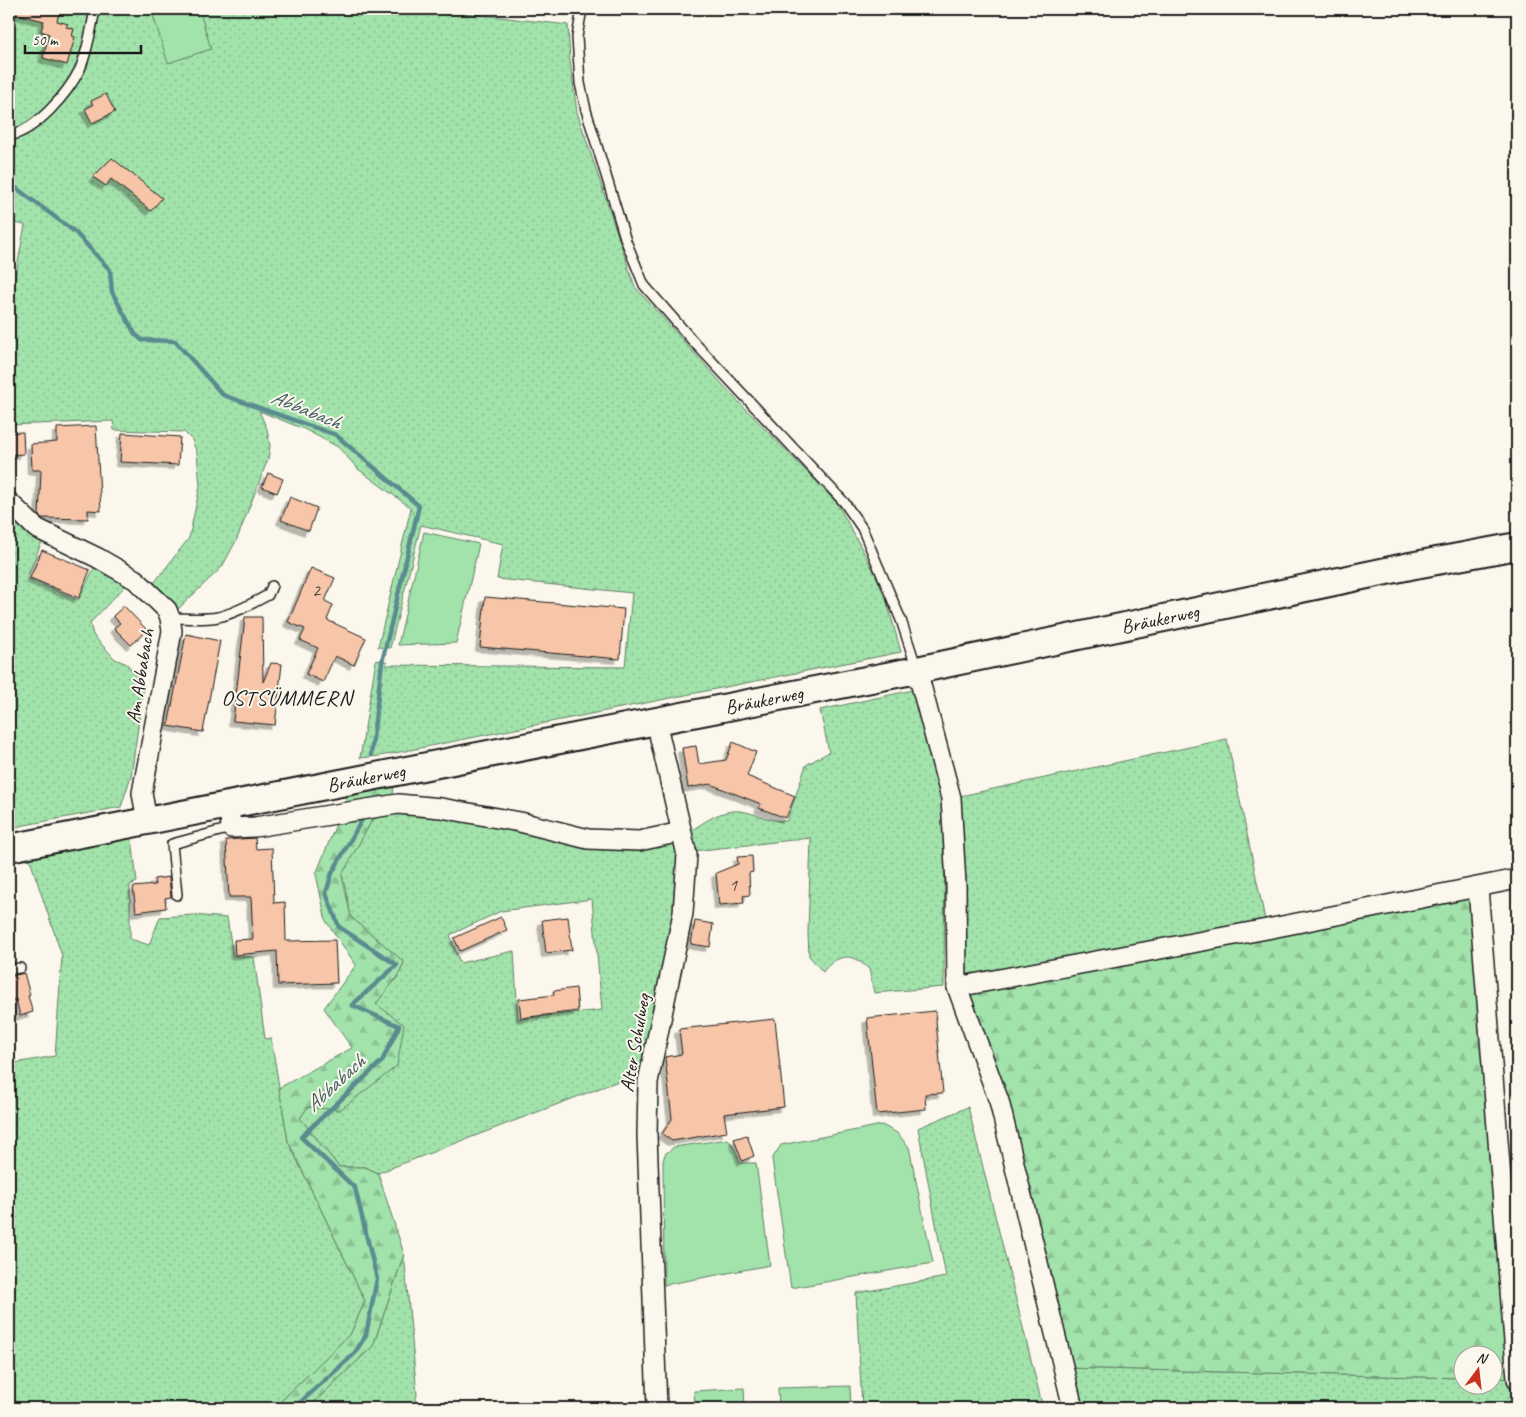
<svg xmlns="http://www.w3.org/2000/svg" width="1526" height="1417" font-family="Caveat,sans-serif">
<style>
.green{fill:url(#green-dots);stroke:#5f7f64;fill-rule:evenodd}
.forest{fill:url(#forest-firs);stroke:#5f7f64}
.pitch{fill:#a2e2ab;stroke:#5f7f64}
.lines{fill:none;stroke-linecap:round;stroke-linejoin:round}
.stream{stroke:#5a8b8f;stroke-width:4.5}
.building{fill:#f7c5a7;stroke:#1c1c1c;filter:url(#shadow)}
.lane-casing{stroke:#1c1c1c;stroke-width:12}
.street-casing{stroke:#1c1c1c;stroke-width:22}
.secondary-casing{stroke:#1c1c1c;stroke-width:30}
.lane{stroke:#fbf7ec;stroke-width:9}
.street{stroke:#fbf7ec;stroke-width:19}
.secondary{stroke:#fbf7ec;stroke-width:26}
.labels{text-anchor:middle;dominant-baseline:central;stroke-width:4;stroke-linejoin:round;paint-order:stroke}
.number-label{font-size:18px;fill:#53463f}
.street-label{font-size:20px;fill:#1c1c1c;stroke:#fbf7ec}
.water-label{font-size:21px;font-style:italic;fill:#405d5f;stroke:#fbf7ec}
.quarter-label{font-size:22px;letter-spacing:1px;fill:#1c1c1c;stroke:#fbf7ec}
</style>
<defs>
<pattern id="green-dots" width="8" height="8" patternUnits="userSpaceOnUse" patternTransform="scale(1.25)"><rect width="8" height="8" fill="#a2e2ab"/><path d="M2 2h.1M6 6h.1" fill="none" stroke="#8bc193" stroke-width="1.8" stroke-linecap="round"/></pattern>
<pattern id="forest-firs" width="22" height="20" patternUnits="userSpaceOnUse" patternTransform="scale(1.25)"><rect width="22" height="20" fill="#a2e2ab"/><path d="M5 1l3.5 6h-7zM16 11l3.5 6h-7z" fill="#8bc193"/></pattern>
<filter id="shadow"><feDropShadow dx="-4.5" dy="4.5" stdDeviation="0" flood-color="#0004"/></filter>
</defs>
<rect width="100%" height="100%" fill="#fbf7ec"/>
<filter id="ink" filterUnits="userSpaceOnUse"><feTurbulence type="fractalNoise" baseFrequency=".02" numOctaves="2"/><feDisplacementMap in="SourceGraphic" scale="10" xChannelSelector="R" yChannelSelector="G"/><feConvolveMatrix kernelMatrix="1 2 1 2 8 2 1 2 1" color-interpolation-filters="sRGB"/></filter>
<g filter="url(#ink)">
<!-- green -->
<g class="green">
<polygon points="9,9 342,9 343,13 367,9 380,9 465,13 568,25 570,61 577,112 635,287 734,397 837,503 883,588 901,652 380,756 360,758 376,660 387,662 386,665 625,667 632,593 497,579 503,544 421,525 390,648 378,647 411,508 358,469 338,447 304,429 259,411 267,429 270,446 268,459 237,539 222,567 177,610 154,583 189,538 200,486 197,453 192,440 184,432 114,430 113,421 9,425 9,310 25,225 9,222"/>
<polygon points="9,513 42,541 27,578 78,600 95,566 127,584 90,623 93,635 115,659 127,664 144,685 131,776 121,807 9,828"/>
<path d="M913,690L915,691L936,770L945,815L944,987L874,993L869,969C865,966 860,961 855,959C843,953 830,962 823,972L809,956L808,933L811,838L693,851L689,832C703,823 721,809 740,811C756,813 770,822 787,821L806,765L829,752L820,710Z"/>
<polygon points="1227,739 1267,929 957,987 951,798"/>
<path d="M391,810L521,828L678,838L679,913L642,1072L378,1173L365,1167H339L300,1118L308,1107L340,1110L375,1004L399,975L404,962L351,917L342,874L372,820ZM592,899L602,1010L518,1019L514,951L460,963L450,935L501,911Z"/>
<polygon points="132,838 137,882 130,885 130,939 149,945 160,917 193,915 227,918 233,956 254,957 265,1039 271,1038 288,1141 365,1301 351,1333 274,1408 9,1408 9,1064 55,1056 62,956 29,857"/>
<polygon points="968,1107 1043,1408 862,1408 856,1293 946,1277 918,1128"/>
<polygon points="404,1254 417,1395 413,1408 308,1408 373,1346"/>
<polygon points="1063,1368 1463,1378 1464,1384 1494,1384 1494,1378 1517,1379 1517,1408 1074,1408"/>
</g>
<!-- forest -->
<g class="forest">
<polygon points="395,778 391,810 372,820 342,875 351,917 404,962 399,975 376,1004 404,1025 397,1066 340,1110 308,1107 300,1118 339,1167 365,1167 378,1173 404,1254 373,1346 308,1408 274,1408 351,1333 365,1301 288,1141 279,1088 352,1048 324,1008 356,965 326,921 316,874 351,787"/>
<polygon points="1478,888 1517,1379 1494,1378 1494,1354 1464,1354 1463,1378 1063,1368 999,1101 957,987"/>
</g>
<!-- pitch -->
<g class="pitch">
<polygon points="151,9 199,9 211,49 168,63"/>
<polygon points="424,532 479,544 456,643 398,645"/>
<polygon points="882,1125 897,1133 909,1147 933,1263 791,1288 772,1159 781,1145"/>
<polygon points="728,1139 735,1149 740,1163 756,1163 770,1265 664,1285 663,1161 665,1154 674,1147"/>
<polygon points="850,1386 851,1408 779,1408 778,1388"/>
<polygon points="744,1388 745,1408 695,1408 694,1391"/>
</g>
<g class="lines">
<!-- stream -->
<g class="stream">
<polyline points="9,186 16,188 75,232 110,270 112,292 135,334 142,340 175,341 223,395 336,435 419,506 382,662 371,755"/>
<polyline points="294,1408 354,1354 366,1335 377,1279 355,1188 301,1137 382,1061 399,1026 352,1005 397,965 339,927 326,893 332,873 364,816"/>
</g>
</g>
<!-- building -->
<g class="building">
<polygon points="12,9 60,9 57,21 68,24 66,27 74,29 72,36 75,37 67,65 43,58 49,34 41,31 44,21 12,13"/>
<polygon points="106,94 115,112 92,123 85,109 93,105 91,101"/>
<polygon points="112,158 162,198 151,211 111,179 106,186 93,177"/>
<polygon points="96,426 101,511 88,510 88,519 41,518 39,516 41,470 32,470 31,444 57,442 57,428"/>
<polygon points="23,432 24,454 9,455 9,433"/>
<polygon points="122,433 180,437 178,465 120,462"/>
<polygon points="268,473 283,479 277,493 262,487"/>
<polygon points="290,497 317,508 309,531 281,520"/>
<polygon points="42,550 90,570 79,598 30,578"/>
<polygon points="311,568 335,578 325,601 333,605 327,620 366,638 354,665 335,656 323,682 306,674 318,648 300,640 305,629 288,622"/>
<polygon points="485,597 624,609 620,659 480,647"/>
<polygon points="124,606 147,630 131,645 114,628 120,623 113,616"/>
<polygon points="245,617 262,617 263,682 271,663 282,664 275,725 233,721"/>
<polygon points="186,634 220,641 203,732 168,726"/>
<polygon points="733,742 756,752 747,776 795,796 786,818 759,808 761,804 710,784 688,788 682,748 696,746 699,764 726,760"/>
<polygon points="255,838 256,849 272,848 274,903 285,902 286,941 335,940 337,983 278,985 277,951 235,955 234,940 253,939 251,897 229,897 226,840"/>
<polygon points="752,856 753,872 749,873 750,895 743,896 744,903 719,905 716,873 738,864 737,857"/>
<polygon points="169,877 171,897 165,898 166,908 136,912 133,887 155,885 154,879"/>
<polygon points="501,917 507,930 460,951 454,938"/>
<polygon points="568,917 572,950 546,953 542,920"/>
<polygon points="695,921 713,924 710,947 691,944"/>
<polygon points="24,973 30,995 28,996 33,1012 20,1016 16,999 9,1001 9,977"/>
<polygon points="576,988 578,1011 521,1018 519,999 554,995 553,991"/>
<polygon points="935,1011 943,1093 925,1094 926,1109 877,1114 867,1018"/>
<polygon points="775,1019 784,1107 724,1114 727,1132 672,1141 662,1134 672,1119 665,1057 682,1054 679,1029"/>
<polygon points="747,1135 754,1156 742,1161 734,1139"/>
</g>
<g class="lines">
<defs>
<g id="lane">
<polyline points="582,9 577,37 580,83 586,110 626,241 644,285 692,340 844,502 862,528 901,620 917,669"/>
<path d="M9,136C37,130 68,93 80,69C87,53 92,26 95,9"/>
<path d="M170,618C186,618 202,620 218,617C236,613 253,603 268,595L272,586"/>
<polyline points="177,895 172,844 231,828"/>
<polyline points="9,969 20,968"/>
</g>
<g id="street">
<polyline points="9,502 36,528 98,558 136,580 167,610 170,618 172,631 142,793 147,821"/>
<polyline points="917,670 951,798 956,884 957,987"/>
<polyline points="656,721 687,855 683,913 648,1082 647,1135 657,1408"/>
<polyline points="229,806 231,828 255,827 398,804 441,808 520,822 588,839 639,841 681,832"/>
<polyline points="1478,888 1517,1379"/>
<polyline points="1073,1408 999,1101 957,987 1267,929 1517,879"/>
</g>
<polyline id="secondary" points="9,848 917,670 1410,566 1517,546"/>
</defs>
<!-- lane casing -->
<use href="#lane" class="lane-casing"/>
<!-- street casing -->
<use href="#street" class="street-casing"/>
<!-- secondary casing -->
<use href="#secondary" class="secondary-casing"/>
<!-- lane -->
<use href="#lane" class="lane"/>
<!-- street -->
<use href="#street" class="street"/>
<!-- secondary -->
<use href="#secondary" class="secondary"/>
</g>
</g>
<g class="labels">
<!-- number labels -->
<g class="number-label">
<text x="316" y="590">2</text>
<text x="733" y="885">1</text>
</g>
<!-- street labels -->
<g class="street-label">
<text transform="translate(1160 619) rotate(-12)">Bräukerweg</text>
<text transform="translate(140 676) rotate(-81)">Am Abbabach</text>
<text transform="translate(764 700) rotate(-11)">Bräukerweg</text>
<text transform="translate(366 778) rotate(-11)">Bräukerweg</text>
<text transform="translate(635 1043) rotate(-80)">Alter Schulweg</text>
</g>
<!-- water labels -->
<g class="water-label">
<text transform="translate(306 409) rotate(22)">Abbabach</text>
<text transform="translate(335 1083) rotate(-43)">Abbabach</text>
</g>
<!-- quarter labels -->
<g class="quarter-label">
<text x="287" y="698">OSTSÜMMERN</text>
</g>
</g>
<!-- margin -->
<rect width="1526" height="1417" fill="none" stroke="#fbf7ec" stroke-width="30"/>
<rect x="15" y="15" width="1496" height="1387" fill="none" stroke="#1c1c1c" stroke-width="2" filter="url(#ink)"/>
<!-- north arrow -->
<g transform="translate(1478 1370) rotate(15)"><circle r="24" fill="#fbf7ec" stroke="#a29f99"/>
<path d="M0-4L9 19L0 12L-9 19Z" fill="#c8321e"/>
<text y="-8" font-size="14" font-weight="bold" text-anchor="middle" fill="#1c1c1c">N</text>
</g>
<!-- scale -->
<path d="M25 45v8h116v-8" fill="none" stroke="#1c1c1c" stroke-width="2.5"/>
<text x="32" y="45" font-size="15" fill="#1c1c1c" stroke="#fbf7ec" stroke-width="4" paint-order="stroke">50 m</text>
</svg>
